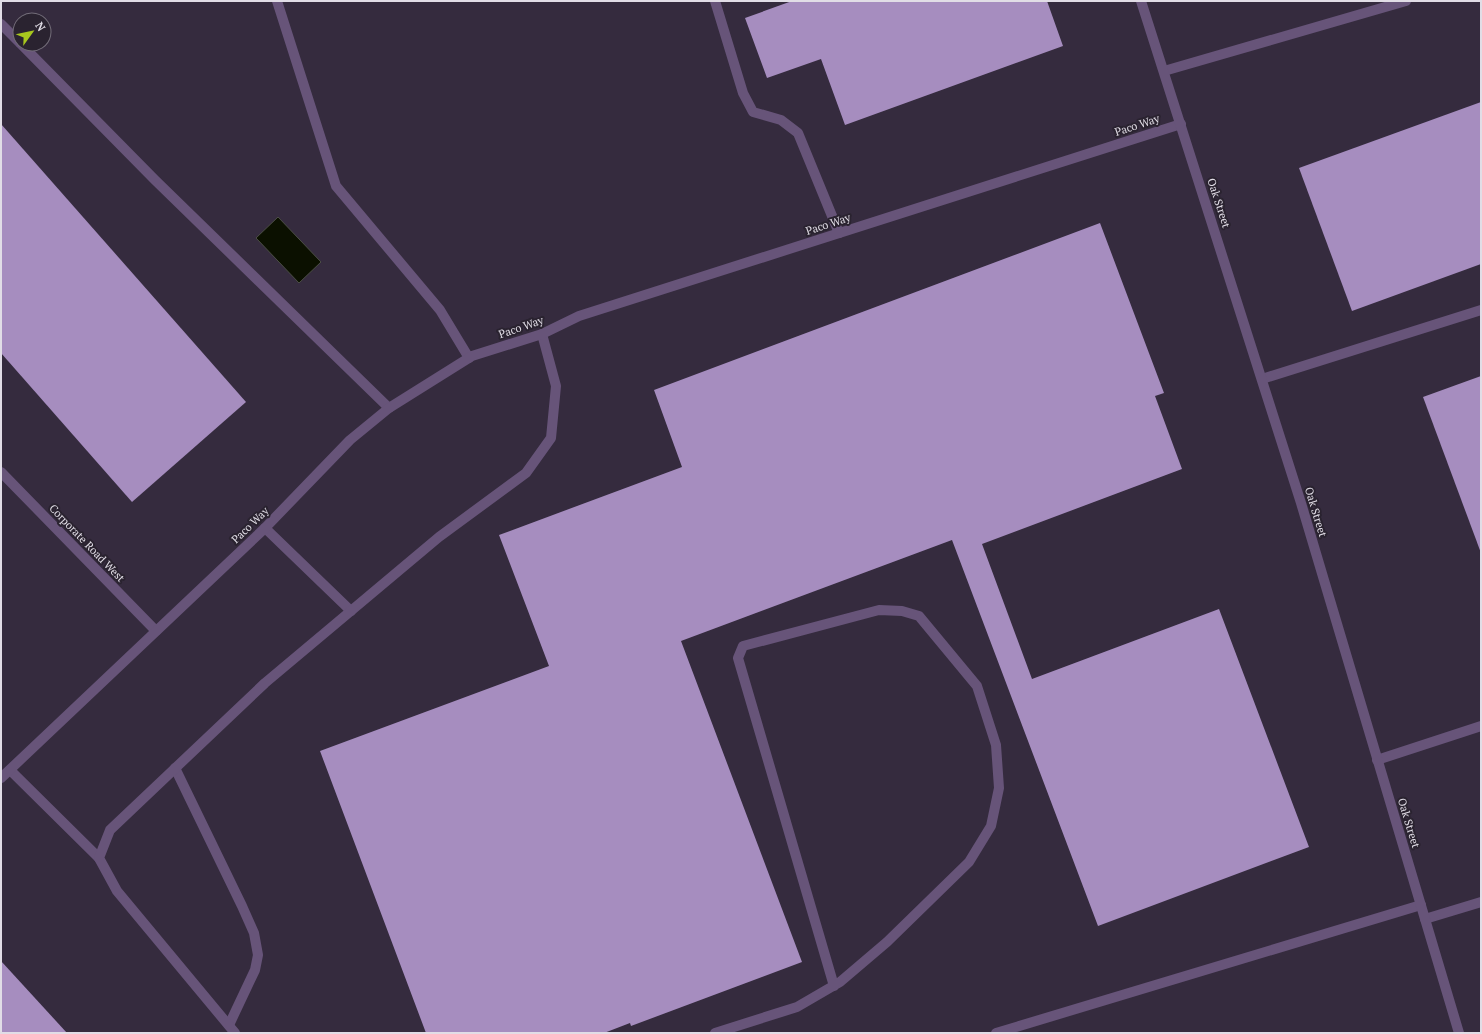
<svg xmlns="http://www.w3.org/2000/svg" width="1482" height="1034" font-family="'PT Serif',serif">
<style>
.built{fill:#352b3e;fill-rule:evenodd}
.water{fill:#0b1000;stroke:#4b4e45}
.building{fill:#a68dbf}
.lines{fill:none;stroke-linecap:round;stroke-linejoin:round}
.service{stroke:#675479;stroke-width:10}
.minor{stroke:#675479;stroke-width:10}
.tertiary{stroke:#675479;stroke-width:10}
.labels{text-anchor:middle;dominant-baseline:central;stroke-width:4;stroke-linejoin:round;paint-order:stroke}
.street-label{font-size:11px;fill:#e1dde6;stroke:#2a2330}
</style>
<rect width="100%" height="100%" fill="#2a2330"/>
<!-- built -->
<path class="built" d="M1,1H1481V1033H1ZM20,20H44V44H20Z"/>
<!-- water -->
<polygon class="water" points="278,217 321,262 299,283 256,238"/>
<!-- building -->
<g class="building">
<polygon points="792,1 1047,1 1063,46 845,125 821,59 767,78 745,18"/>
<polygon points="1481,102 1481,264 1352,311 1299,168"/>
<polygon points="1,124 246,402 132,502 1,353"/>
<polygon points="1100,223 1164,393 1155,396 1182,469 982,544 1032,679 1219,609 1309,847 1098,926 952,540 681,641 802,962 631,1026 630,1023 604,1033 426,1033 320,751 549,666 499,535 682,467 654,390"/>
<polygon points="1481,376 1481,553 1423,397"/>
<polygon points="1,961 67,1033 1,1033"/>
</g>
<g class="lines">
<!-- service -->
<g class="service">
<polyline points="277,1 336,186 440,310 469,358"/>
<polyline points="715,1 743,93 753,112 781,120 798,133 839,233"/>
<polyline points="1,24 20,43"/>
<polyline points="21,44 155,180 389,408"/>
<polyline points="1164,71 1406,1"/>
<polyline points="1262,379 1481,310"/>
<polyline points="265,528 351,611"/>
<polyline points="1377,760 1481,726"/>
<polyline points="175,768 242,906 254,933 258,955 255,970 229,1025"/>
<polyline points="10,770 99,858"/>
<polyline points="1425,919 1481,902"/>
<polyline points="235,1033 117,891 99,858 110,830 265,683 439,537 526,473 551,438 556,386 542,334"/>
<polyline points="715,1033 797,1007 840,982 887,942 969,862 991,826 999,788 996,745 977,686 919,616 902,611 879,610 743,646 738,658 834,986"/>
<polyline points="996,1033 1421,905"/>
</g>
<!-- minor -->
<g class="minor">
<polyline points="1,472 156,631"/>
<polyline points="1,778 265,528 350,440 389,408 472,356 542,334 579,316 1181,124"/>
</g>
<!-- tertiary -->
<polyline class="tertiary" points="1141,1 1301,503 1459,1033"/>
</g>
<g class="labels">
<!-- street labels -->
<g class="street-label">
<text transform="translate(1137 125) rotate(-18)">Paco Way</text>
<text transform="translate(1219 203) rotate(72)">Oak Street</text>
<text transform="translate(828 224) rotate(-18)">Paco Way</text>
<text transform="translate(521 327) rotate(-19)">Paco Way</text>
<text transform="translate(1316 512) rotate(73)">Oak Street</text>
<text transform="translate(250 525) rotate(-44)">Paco Way</text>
<text transform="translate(87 543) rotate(46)">Corporate Road West</text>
<text transform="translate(1409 823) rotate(73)">Oak Street</text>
</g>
</g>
<!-- border -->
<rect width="1482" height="1034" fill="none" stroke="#e1dde6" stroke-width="4"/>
<!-- north arrow -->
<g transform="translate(32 32) rotate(57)"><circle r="19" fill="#2a2330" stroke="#736d79"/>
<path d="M0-3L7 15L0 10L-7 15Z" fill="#a7c71e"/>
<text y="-6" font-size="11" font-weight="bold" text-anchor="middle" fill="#e1dde6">N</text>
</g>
</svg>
